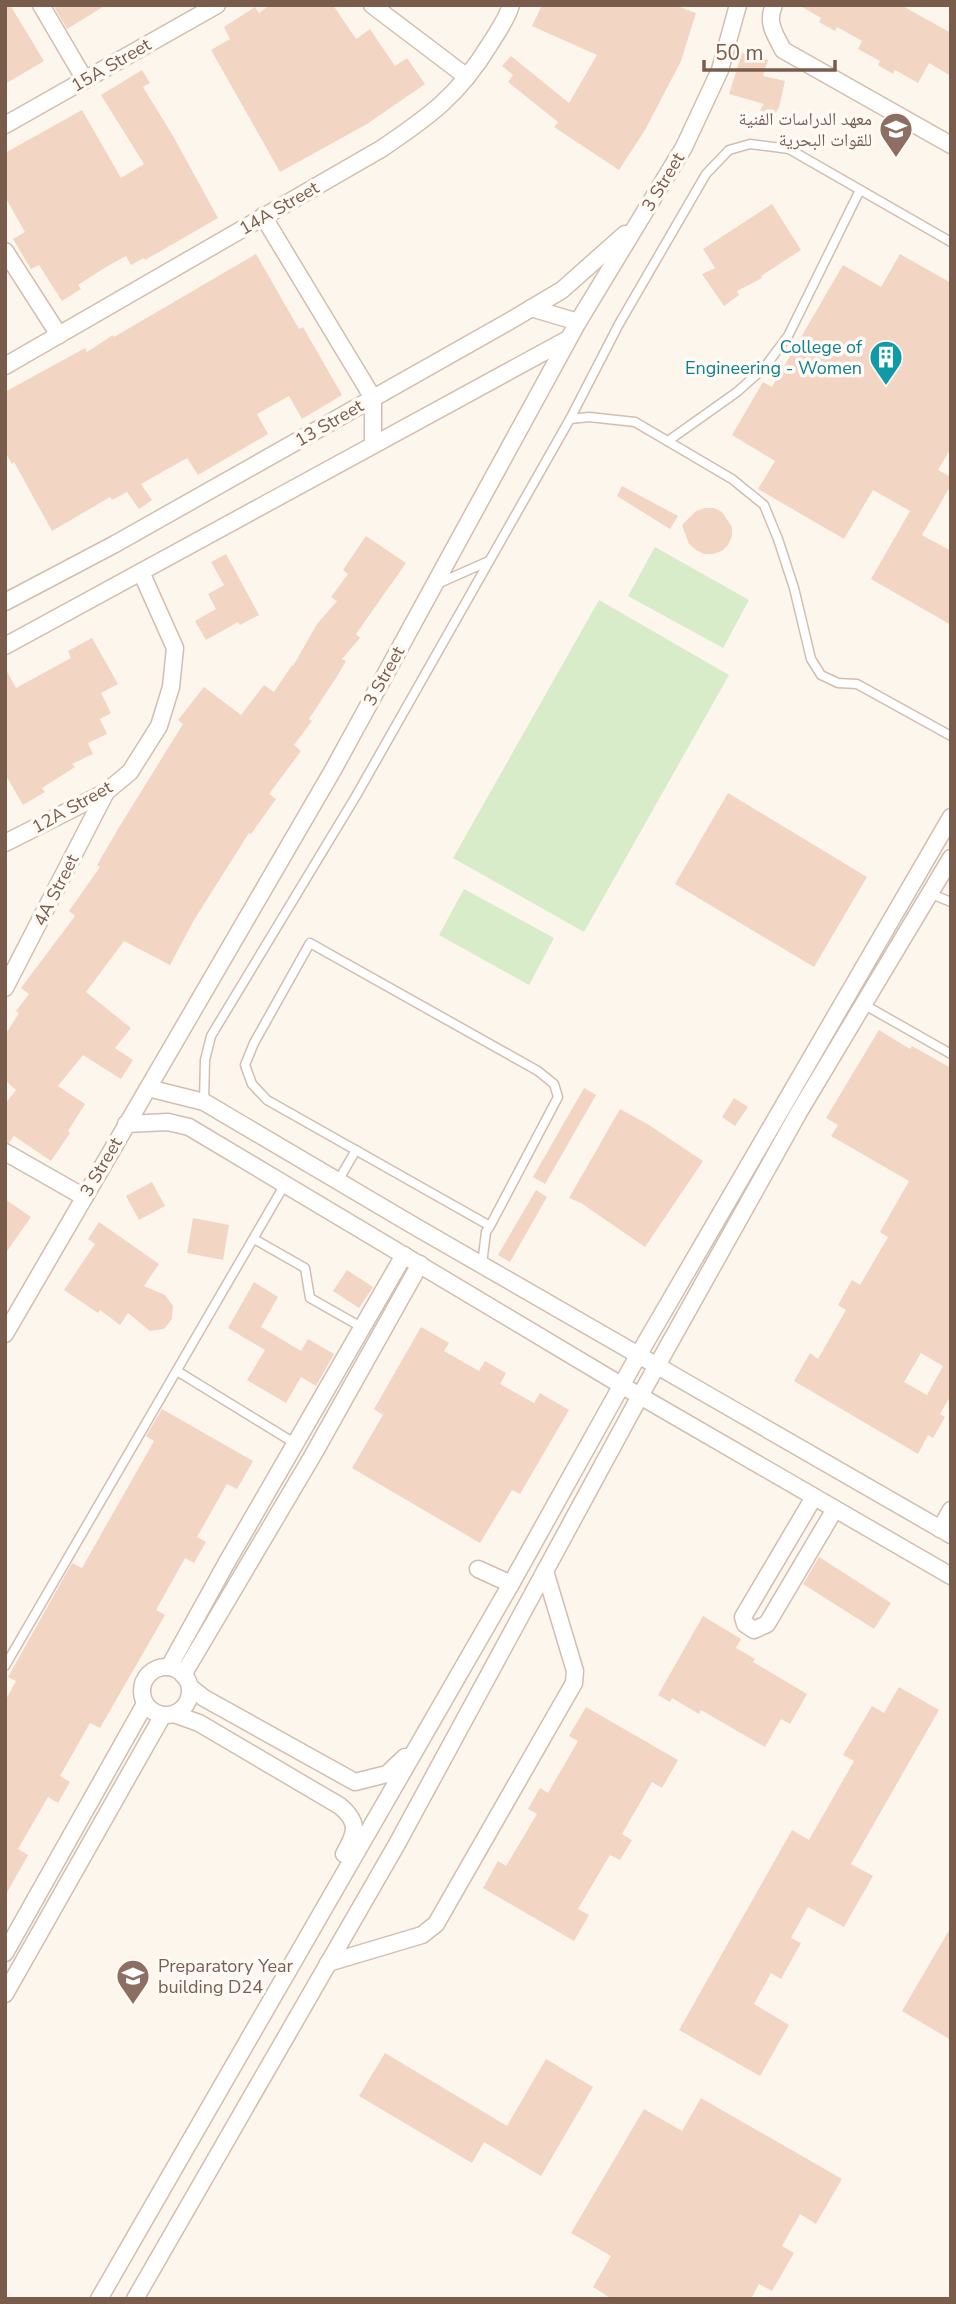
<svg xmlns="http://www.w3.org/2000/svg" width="956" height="2304" font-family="'Nunito Sans','Noto Naskh Arabic',sans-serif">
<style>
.green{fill:#d8ecc9}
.building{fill:#f3d5c3;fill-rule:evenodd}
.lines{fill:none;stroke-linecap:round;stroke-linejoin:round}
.lane-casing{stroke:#d1beb0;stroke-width:11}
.street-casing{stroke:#d1beb0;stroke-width:19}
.lane{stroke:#fff;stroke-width:8}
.street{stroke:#fff;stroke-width:16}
.labels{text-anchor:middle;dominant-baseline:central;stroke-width:7;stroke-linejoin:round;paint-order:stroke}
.street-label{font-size:18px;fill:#7a5c4d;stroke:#fffaf3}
.education-label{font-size:18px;fill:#785e54;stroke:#fffaf3;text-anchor:end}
.culture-label{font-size:18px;fill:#0d838f;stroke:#fffaf3;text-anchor:end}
</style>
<rect width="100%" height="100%" fill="#fdf6ec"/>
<!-- green -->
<g class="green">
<polygon points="655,547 749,600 723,648 628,596"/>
<polygon points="599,600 729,675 584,932 453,858"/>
<polygon points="464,889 554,938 529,985 439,935"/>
</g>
<!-- building -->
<g class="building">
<polygon points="5,5 10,5 44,61 5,84"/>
<polygon points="53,5 106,5 67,29"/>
<polygon points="270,5 333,5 356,39 370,29 395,66 407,58 425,84 367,124 280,172 211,50 230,39 224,27 255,7 259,13"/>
<polygon points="542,5 674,5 696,13 681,61 645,130 619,170 554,127 558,122 508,82 513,75 502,66 511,56 569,103 597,55 532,26"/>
<polygon points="799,5 901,5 951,33 951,76 929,63 918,83 895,70 893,74 878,65 880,61 858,49 862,41 837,27 835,31 819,22 821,18"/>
<polygon points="742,53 768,60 763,76 785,81 779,107 773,118 760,110 764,104 729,94"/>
<polygon points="142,70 150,83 143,87 173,136 218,218 145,260 144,258 131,265 126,256 106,267 78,285 81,289 62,301 39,265 31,269 13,239 25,232 5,197 5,153 82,110 121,178 144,164 101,95"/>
<polygon points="772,204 801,250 761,276 762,278 737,291 739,295 724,306 702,274 715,268 703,249"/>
<polygon points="256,254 299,329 303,327 342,395 302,419 289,396 257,414 268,434 198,475 187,458 141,484 152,500 139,509 127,492 112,500 110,497 52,531 14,462 12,464 5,452 5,392 85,348 87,352 113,335 114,337"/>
<polygon points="900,254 951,283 951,448 938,470 951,477 951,485 922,535 951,551 951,625 871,579 910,511 873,490 844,539 758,489 775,461 732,435 763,382 772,387 843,265 881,287"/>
<polygon points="622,486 678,516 670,529 617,496"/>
<polygon points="705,508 714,508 722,512 732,527 732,536 728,545 722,551 713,554 704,554 696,550 689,544 682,525 696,511"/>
<polygon points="366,536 406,563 356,634 360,638 342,659 346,661 336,678 309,719 312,721 294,745 301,751 269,794 276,799 251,834 249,833 194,920 170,965 124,941 86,992 131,1028 115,1048 133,1060 121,1079 83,1055 58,1086 85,1104 68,1131 70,1133 51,1161 14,1136 9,1143 5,1142 5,1104 16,1090 5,1080 5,1035 19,1013 16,1011 29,994 21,988 75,916 69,911 100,867 97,865 118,829 183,724 178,720 204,687 241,715 264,685 274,692 292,665 293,666 317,624 337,601 331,597 348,574 343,570"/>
<polygon points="226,554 259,615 240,625 238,622 206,640 195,621 216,609 208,594 224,585 211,562"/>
<polygon points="92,638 118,684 101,693 111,713 100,719 107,734 88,743 93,754 72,764 75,767 42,788 45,792 23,805 5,774 5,668 16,688 71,658 68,651"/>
<polygon points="728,793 867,877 814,967 675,884"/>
<path d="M879,1030L910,1049L912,1046L951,1068V1395L940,1414L945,1417L933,1438L928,1435L918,1454L794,1381L810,1353L818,1359L846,1310L838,1305L852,1280L860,1285L888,1237L880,1232L909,1181L831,1136L838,1125L826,1118ZM921,1353L943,1366L927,1395L904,1382Z"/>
<polygon points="584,1088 596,1095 545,1184 533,1177"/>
<polygon points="734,1098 748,1107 735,1126 722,1117"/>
<polygon points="620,1109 649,1125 703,1161 645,1247 581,1203 569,1198"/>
<polygon points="152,1182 165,1206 139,1220 126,1196"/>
<polygon points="536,1190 547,1197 510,1262 498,1255"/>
<polygon points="5,1199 31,1217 5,1254"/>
<polygon points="193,1218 229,1225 223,1260 187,1253"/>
<polygon points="99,1222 159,1264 144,1286 165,1295 173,1306 172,1319 164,1329 150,1331 128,1313 120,1325 100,1310 98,1313 64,1290 95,1244 88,1239"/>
<polygon points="347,1270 373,1287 359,1308 333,1291"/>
<polygon points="254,1282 278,1297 261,1327 301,1351 308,1339 334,1354 316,1386 301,1377 286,1403 247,1380 265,1350 228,1328"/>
<polygon points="421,1327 449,1343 444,1351 479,1371 485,1361 506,1373 500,1384 534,1403 540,1393 569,1410 520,1494 512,1490 480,1543 352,1468 383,1415 374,1409"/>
<polygon points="162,1409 253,1461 237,1489 227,1484 197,1537 206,1542 194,1563 185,1558 156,1610 165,1615 100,1728 90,1723 60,1776 70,1782 58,1803 48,1797 18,1849 28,1855 5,1896 5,1701 16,1681 8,1677 72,1563 82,1568 154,1441 146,1436"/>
<polygon points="819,1557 891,1603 874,1629 803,1584"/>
<polygon points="703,1616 741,1639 736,1648 755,1659 753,1662 807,1694 790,1724 781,1719 765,1747 701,1710 699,1714 672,1698 670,1702 658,1695"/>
<polygon points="899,1687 939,1710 851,1864 873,1876 844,1927 808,1907 791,1938 801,1943 781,1979 771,1973 754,2004 789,2025 760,2076 679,2030 792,1830 809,1840 854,1761 843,1755 872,1706 884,1713"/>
<polygon points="586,1707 678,1760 662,1788 652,1782 622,1834 632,1840 620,1860 610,1855 578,1909 589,1915 574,1941 483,1888 498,1861 506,1866 537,1814 528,1809 540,1788 548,1793 578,1741 569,1736"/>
<polygon points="951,1927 951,2040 902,2011"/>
<polygon points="385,2053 507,2126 546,2059 593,2087 541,2176 484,2142 472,2163 359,2096"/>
<polygon points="701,2098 842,2179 816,2224 800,2214 782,2246 794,2253 772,2291 759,2284 751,2299 612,2299 593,2287 611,2256 571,2233 644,2109 682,2131"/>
</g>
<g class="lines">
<defs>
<g id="lane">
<polyline points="570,419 619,324 706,174 729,150 750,144 789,149 951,242"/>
<polyline points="668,441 737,392 764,368 788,336 860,190"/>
<polyline points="437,584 489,561"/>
<polyline points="929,893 951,902"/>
<polyline points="863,1004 951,1054"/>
<polyline points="204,1102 205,1060 211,1036 356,796 570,419 589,417 635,422 732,479 764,505 778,539 794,588 811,659 821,675 838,683 857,684 951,736"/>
<polyline points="338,1181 356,1150"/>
<polyline points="254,1239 305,1268 310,1298 363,1328"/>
<polyline points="482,1264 486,1232 490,1226 558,1097 554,1084 538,1071 310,943 254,1043 245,1065 252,1084 267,1100 490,1226"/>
<polyline points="177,1371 296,1444"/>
<polyline points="5,1666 285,1184"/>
</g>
<g id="street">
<polyline points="41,5 85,80"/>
<polyline points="372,5 467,77"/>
<path d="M774,5C766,23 775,34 783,50L951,145"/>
<polyline points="5,125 217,5"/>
<polyline points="263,216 373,398 373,445"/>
<polyline points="5,251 59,335"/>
<polyline points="531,308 578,322"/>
<path d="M5,366L381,149C430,116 459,95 490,44C498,31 507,19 511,5"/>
<polyline points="5,602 115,544 508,322 562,290 625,234"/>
<polyline points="5,646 568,339"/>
<polyline points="5,843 106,792 130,772 159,726 171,687 175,648 141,572"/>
<polyline points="5,988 106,792"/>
<polyline points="148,1088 204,1102 416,1227 951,1535"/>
<polyline points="126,1124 168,1122 189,1127 621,1385 951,1576"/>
<polyline points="5,1152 84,1197"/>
<polyline points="5,1334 333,770 578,322 684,147 720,70 738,5"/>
<polyline points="814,1497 743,1617 745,1624 754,1630 767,1624 835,1509"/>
<polyline points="940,1529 951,1510"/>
<polyline points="478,1569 511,1584"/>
<circle cx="166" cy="1691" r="24"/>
<polyline points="169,1667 227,1562 404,1255"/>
<polyline points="183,1675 313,1455 420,1264"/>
<polyline points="190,1687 204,1698 355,1782 387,1774 405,1757"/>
<path d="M174,1714L199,1723L340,1806C360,1823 356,1833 344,1854"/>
<polyline points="5,1953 145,1704"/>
<polyline points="328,1963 422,1935 436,1924 574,1683 575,1671 545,1571"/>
<polyline points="5,1994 163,1715"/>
<polyline points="99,2299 511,1584 639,1354 951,817"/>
<polyline points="135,2299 397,1844 640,1396 799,1112 951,858"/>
</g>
</defs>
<!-- lane casing -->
<use href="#lane" class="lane-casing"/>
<!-- street casing -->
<use href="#street" class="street-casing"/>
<!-- lane -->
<use href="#lane" class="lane"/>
<!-- street -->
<use href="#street" class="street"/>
</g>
<!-- icons -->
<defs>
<symbol id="university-pin" viewBox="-11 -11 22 30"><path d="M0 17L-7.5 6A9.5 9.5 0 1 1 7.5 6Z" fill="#8d6e63" stroke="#fffaf3"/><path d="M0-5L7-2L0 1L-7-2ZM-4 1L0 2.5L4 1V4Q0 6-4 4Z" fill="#fff"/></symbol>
<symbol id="building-pin" viewBox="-11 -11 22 30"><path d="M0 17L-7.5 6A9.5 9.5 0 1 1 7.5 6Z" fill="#0f9aa8" stroke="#fffaf3"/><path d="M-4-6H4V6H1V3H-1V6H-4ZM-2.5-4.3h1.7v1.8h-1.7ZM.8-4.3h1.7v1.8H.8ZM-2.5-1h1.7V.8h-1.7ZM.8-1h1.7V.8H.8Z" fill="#fff"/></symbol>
</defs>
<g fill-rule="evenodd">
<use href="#university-pin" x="877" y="110" width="38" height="52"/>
<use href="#building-pin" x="867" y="338" width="38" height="52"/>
<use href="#university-pin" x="114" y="1957" width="38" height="52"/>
</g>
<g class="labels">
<!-- street labels -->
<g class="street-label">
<text transform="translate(111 65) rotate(-30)">15A Street</text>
<text transform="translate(663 182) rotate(-59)">3 Street</text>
<text transform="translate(279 208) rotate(-30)">14A Street</text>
<text transform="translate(329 423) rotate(-30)">13 Street</text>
<text transform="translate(384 676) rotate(-61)">3 Street</text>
<text transform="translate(72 807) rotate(-29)">12A Street</text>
<text transform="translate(56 890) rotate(-63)">4A Street</text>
<text transform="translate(101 1167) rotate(-60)">3 Street</text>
</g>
<!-- education labels -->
<g class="education-label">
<text x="872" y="119">معهد الدراسات الفنية<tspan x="872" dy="21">للقوات البحرية</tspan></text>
<text x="158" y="1966" text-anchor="start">Preparatory Year<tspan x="158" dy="21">building D24</tspan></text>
</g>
<!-- culture labels -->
<g class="culture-label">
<text x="862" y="347">College of<tspan x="862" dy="21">Engineering - Women</tspan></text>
</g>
</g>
<!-- border -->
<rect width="956" height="2304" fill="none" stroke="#7a5c4d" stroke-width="14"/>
<!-- scale -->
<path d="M704 60v10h131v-10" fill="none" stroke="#7a5c4d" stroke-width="3.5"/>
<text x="715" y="60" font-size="21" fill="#7a5c4d" stroke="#fffaf3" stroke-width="5" paint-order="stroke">50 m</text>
</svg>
